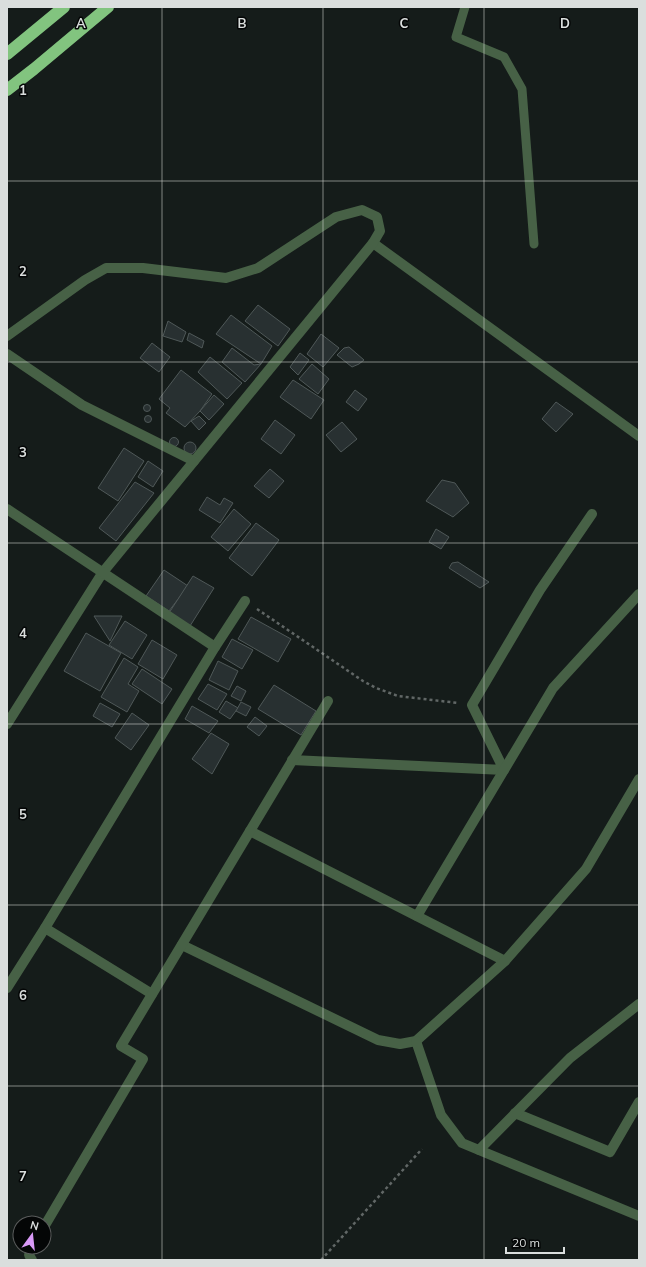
<svg xmlns="http://www.w3.org/2000/svg" width="646" height="1267" font-family="Mulish,sans-serif">
<style>
.building{fill:#283031;stroke:#4f5858}
.lines{fill:none;stroke-linecap:round;stroke-linejoin:round}
.path{stroke:#616766;stroke-width:2.5;stroke-dasharray:3 3;stroke-linecap:butt}
.lane{stroke:#476146;stroke-width:9}
.street{stroke:#476146;stroke-width:10}
.highway{stroke:#82c47f;stroke-width:12}
.grid{fill:none;stroke:#dadedd;stroke-width:1;stroke-opacity:0.55}
.grid-label{font-size:13px;text-anchor:middle;font-weight:bold;fill:#dadedd;stroke:#040606;stroke-width:3;stroke-linejoin:round;paint-order:stroke}
</style>
<rect width="100%" height="100%" fill="#151c1a"/>
<!-- building -->
<g class="building">
<polygon points="258,305 290,329 278,346 245,321"/>
<polygon points="231,315 272,346 261,364 216,334"/>
<polygon points="168,321 186,332 182,342 163,336"/>
<polygon points="189,333 204,341 202,348 187,340"/>
<polygon points="321,334 339,348 323,367 307,354"/>
<polygon points="152,343 170,357 159,372 140,358"/>
<polygon points="349,347 364,360 359,364 352,367 337,355 344,348"/>
<polygon points="232,348 254,365 261,364 245,382 222,362"/>
<polygon points="300,353 309,360 298,375 290,367"/>
<polygon points="210,357 242,383 227,399 198,372"/>
<polygon points="312,364 329,379 318,394 299,379"/>
<polygon points="181,370 212,394 200,411 185,427 166,413 170,408 159,399"/>
<polygon points="293,380 324,400 311,419 280,397"/>
<polygon points="355,390 367,399 358,411 346,402"/>
<polygon points="214,395 224,404 209,420 200,411"/>
<polygon points="556,402 573,414 556,432 542,419"/>
<circle cx="147" cy="408" r="3.5"/>
<circle cx="148" cy="419" r="3.5"/>
<polygon points="199,416 206,423 199,430 191,421"/>
<polygon points="275,420 295,435 281,454 261,439"/>
<polygon points="342,422 357,439 341,452 326,435"/>
<circle cx="174" cy="442" r="4.5"/>
<circle cx="190" cy="448" r="6"/>
<polygon points="124,448 144,461 118,501 98,488"/>
<polygon points="148,461 163,471 153,487 138,477"/>
<polygon points="270,469 284,481 269,498 254,486"/>
<polygon points="442,480 455,483 469,503 453,517 426,501"/>
<polygon points="135,482 154,493 116,541 99,528"/>
<polygon points="207,497 220,505 224,498 233,503 220,523 199,510"/>
<polygon points="234,509 251,524 228,551 211,537"/>
<polygon points="256,523 279,540 252,576 229,558"/>
<polygon points="436,529 449,537 441,549 429,542"/>
<polygon points="458,562 489,582 480,588 449,568 452,563"/>
<polygon points="164,570 188,586 169,611 146,596"/>
<polygon points="193,576 214,588 190,626 169,613"/>
<polygon points="94,616 122,616 110,641"/>
<polygon points="251,617 291,639 278,662 238,639"/>
<polygon points="125,621 147,635 132,659 109,645"/>
<polygon points="86,633 121,653 100,691 64,671"/>
<polygon points="232,639 253,650 242,669 222,657"/>
<polygon points="152,640 177,655 163,679 138,664"/>
<polygon points="124,658 138,667 128,684 139,691 127,712 101,697"/>
<polygon points="218,661 238,671 229,690 209,680"/>
<polygon points="142,669 172,689 162,704 132,684"/>
<polygon points="208,684 227,694 217,710 198,699"/>
<polygon points="274,685 316,711 301,735 258,709"/>
<polygon points="237,686 246,691 241,701 231,696"/>
<polygon points="226,701 238,708 230,719 219,712"/>
<polygon points="241,702 251,707 246,716 236,711"/>
<polygon points="100,703 120,714 112,727 93,716"/>
<polygon points="192,706 218,721 209,733 185,719"/>
<polygon points="132,713 149,725 131,750 115,738"/>
<polygon points="255,717 267,726 259,736 247,727"/>
<polygon points="211,733 229,744 212,774 192,759"/>
</g>
<g class="lines">
<!-- path -->
<g class="path">
<polyline points="257,609 363,681 376,688 398,696 458,703"/>
<polyline points="321,1260 422,1149"/>
</g>
<!-- lane -->
<polyline class="lane" points="465,7 456,37 504,57 522,89 534,244"/>
<!-- street -->
<g class="street">
<polyline points="373,243 639,436"/>
<polyline points="7,336 85,280 106,268 143,268 226,278 258,268 336,217 362,210 377,217 380,231 373,243 103,572 7,724"/>
<polyline points="7,354 82,405 194,461"/>
<polyline points="7,509 215,647"/>
<polyline points="292,760 504,770 472,705 540,590 592,514"/>
<polyline points="250,831 505,961"/>
<polyline points="417,916 553,688 639,594"/>
<polyline points="45,928 152,994"/>
<polyline points="182,945 378,1040 400,1044 416,1041 505,961 586,869 639,779"/>
<polyline points="7,988 45,928 215,647 245,601"/>
<polyline points="416,1041 441,1115 462,1143 639,1216"/>
<polyline points="515,1113 610,1152 639,1102"/>
<polyline points="479,1150 570,1058 639,1004"/>
<polyline points="44,1227 143,1059 121,1046 328,701"/>
<polyline points="32,1247 29,1255 32,1260"/>
</g>
<!-- highway -->
<g class="highway">
<polyline points="7,54 64,7"/>
<polyline points="7,90 34,69 108,7"/>
</g>
</g>
<!-- grid -->
<path class="grid" d="M162,7V1260M323,7V1260M484,7V1260M7,181H639M7,362H639M7,543H639M7,724H639M7,905H639M7,1086H639"/>
<g class="grid-label">
<text x="81" y="28">A</text>
<text x="242" y="28">B</text>
<text x="404" y="28">C</text>
<text x="565" y="28">D</text>
<text x="23" y="95">1</text>
<text x="23" y="276">2</text>
<text x="23" y="457">3</text>
<text x="23" y="638">4</text>
<text x="23" y="819">5</text>
<text x="23" y="1000">6</text>
<text x="23" y="1181">7</text>
</g>
<!-- border -->
<rect width="646" height="1267" fill="none" stroke="#dadedd" stroke-width="16"/>
<!-- north arrow -->
<g transform="translate(32 1235) rotate(15)"><circle r="19" fill="#040606" stroke="#5a5c5c"/>
<path d="M0-3L7 15L0 10L-7 15Z" fill="#d99af7"/>
<text y="-6" font-size="11" font-weight="bold" text-anchor="middle" fill="#dadedd">N</text>
</g>
<!-- scale -->
<path d="M506 1247v6h58v-6" fill="none" stroke="#dadedd" stroke-width="2"/>
<text x="512" y="1247" font-size="12" fill="#dadedd" stroke="#040606" stroke-width="3" paint-order="stroke">20 m</text>
</svg>
